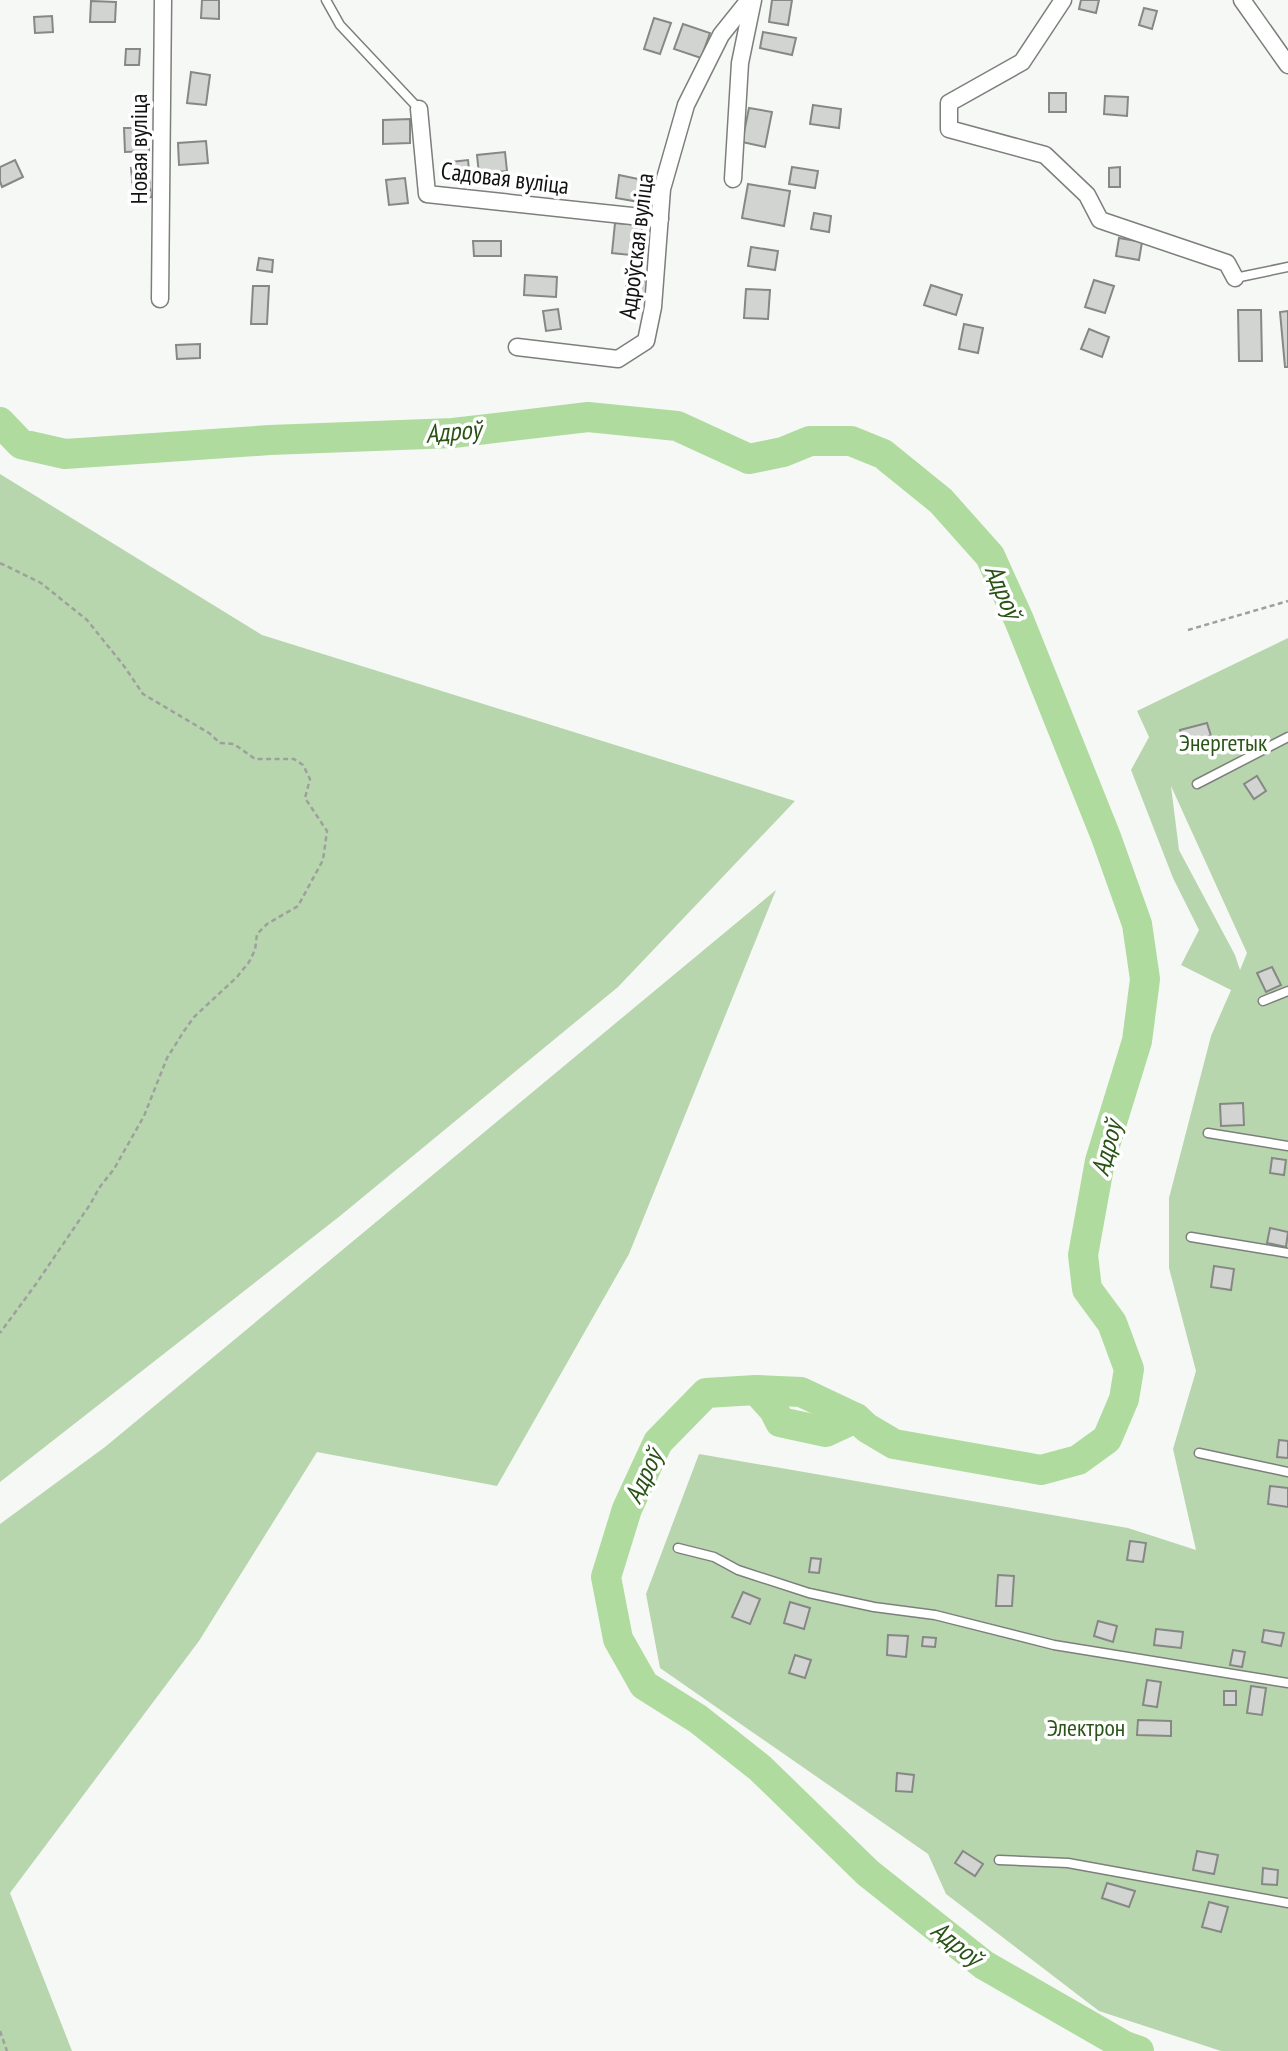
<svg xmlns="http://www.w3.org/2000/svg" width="1288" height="2051" font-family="'PT Sans Narrow',sans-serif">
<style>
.green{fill:#b8d6ad;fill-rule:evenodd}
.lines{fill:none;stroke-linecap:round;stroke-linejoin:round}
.river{stroke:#afdb9e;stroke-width:30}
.building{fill:#d2d4d1;stroke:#868885;stroke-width:2}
.service-casing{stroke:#7d7f7c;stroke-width:11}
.minor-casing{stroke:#7d7f7c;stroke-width:19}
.path{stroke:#9ea09e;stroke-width:2.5;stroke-dasharray:5 3.5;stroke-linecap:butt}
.service{stroke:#fff;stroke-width:8}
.minor{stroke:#fff;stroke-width:16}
.labels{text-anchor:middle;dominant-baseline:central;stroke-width:7;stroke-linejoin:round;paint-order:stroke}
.street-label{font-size:24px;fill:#111211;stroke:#fff}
.park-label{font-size:24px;fill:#2b5418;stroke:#fff}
.water-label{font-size:26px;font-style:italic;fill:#295215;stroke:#fff}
</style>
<rect width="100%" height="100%" fill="#f6f8f5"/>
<!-- green -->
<g class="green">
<polygon points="0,474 262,635 795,801 618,987 340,1216 0,1482"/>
<path d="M1288,638V2051H1221L1099,2011L946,1894L928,1854L660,1668L646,1594L699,1454L1128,1528L1196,1550L1173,1449L1196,1371L1169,1268V1198L1211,1036L1231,990L1181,965L1199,930L1173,878L1131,770L1149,737L1137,711ZM1171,786L1247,953L1240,970L1235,955L1179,850Z"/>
<polygon points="776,890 629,1254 497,1486 317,1452 199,1641 10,1893 72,2051 0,2051 0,1524 105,1447"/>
</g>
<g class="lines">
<!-- river -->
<g class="river">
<polyline points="0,422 21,444 65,454 270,440 453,433 588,417 677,426 749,459 783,452 810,441 851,441 883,454 941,501 990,556 1019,620 1106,837 1137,924 1145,979 1137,1041 1100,1161 1083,1255 1087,1289 1112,1323 1129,1369 1124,1399 1107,1439 1078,1460 1041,1470 894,1444 867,1428 856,1418 801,1392 756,1390 706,1393 658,1442 627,1509 606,1577 618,1639 644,1685 698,1719 760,1768 868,1873 984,1965 1125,2046 1139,2051"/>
<polyline points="756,1390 774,1410 780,1422 826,1432 856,1418"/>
</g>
</g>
<!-- building -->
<g class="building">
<polygon points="202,0 219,0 219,19 201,18"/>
<polygon points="772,0 792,0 788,25 769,22"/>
<polygon points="1081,0 1099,0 1096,13 1079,9"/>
<polygon points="91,1 116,2 115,22 90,22"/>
<polygon points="1144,8 1157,11 1152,29 1139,25"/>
<polygon points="52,16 53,32 35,33 34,17"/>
<polygon points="654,18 671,23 660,54 644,49"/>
<polygon points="683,24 710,33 701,58 674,49"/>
<polygon points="763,32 796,38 792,55 760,48"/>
<polygon points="126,49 140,49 139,65 125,65"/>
<polygon points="191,72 210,75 206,105 187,103"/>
<rect x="1049" y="93" width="17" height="19"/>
<polygon points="1105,96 1128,97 1127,116 1104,114"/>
<polygon points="813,105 841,109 839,128 810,124"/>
<polygon points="749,108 772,112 765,147 742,142"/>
<polygon points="410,119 410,143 383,144 383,120"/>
<polygon points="124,128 149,128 149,151 125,152"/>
<polygon points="206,141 208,163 179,165 178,143"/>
<polygon points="505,152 507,171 479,174 477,155"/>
<polygon points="15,160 23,177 2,187 0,181 0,167"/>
<polygon points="468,160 470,179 453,180 451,162"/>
<polygon points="148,167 151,197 134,199 131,168"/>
<polygon points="792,167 818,171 815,188 789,184"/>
<polygon points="1120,167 1120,187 1109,187 1109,168"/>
<polygon points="619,175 643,180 639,202 616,198"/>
<polygon points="405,178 408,203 389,205 386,180"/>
<polygon points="748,184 790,191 784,226 742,218"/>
<polygon points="814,213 831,216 829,232 811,229"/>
<polygon points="615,223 642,225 639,256 612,253"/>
<polygon points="1119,238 1142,242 1139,260 1116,256"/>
<polygon points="473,241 501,241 501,256 474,256"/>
<polygon points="751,247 778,251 775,270 748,266"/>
<polygon points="259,258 273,260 272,272 257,270"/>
<polygon points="525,275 557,277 556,297 524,295"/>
<rect x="626" y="278" width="26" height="18"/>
<polygon points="1094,280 1114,286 1105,313 1085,307"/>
<polygon points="931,285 962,295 956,315 924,305"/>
<polygon points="253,286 269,286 267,324 251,324"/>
<polygon points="746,289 770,290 768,319 744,318"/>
<polygon points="558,309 561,329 546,331 543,311"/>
<polygon points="1238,310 1261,310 1262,361 1239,361"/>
<polygon points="1288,311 1288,367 1285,367 1280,312"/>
<polygon points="964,324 983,328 978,353 959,349"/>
<polygon points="1089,329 1109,337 1102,357 1081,349"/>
<polygon points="200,344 200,358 177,359 176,345"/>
<polygon points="1207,723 1211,736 1184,744 1180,730"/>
<polygon points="1257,776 1266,791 1254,799 1244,784"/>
<polygon points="1272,967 1281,985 1266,992 1257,973"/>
<polygon points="1243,1103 1244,1125 1221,1126 1220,1104"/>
<polygon points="1272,1158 1286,1160 1284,1175 1270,1173"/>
<polygon points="1270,1228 1288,1232 1286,1247 1267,1243"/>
<polygon points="1214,1266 1234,1269 1231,1290 1211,1287"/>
<polygon points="1279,1440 1288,1441 1288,1458 1277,1457"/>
<polygon points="1270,1486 1288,1488 1288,1507 1268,1504"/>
<polygon points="1130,1541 1146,1543 1143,1562 1127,1560"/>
<polygon points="811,1558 821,1559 819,1573 809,1572"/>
<polygon points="998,1575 1014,1576 1012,1606 996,1606"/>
<polygon points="743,1592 760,1599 750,1624 732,1617"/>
<polygon points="790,1602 810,1608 804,1629 784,1623"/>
<polygon points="1098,1621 1117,1626 1113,1642 1094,1636"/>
<polygon points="1156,1629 1183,1632 1181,1648 1154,1645"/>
<polygon points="1264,1630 1284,1633 1281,1646 1262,1642"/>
<polygon points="888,1635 908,1636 906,1657 887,1655"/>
<polygon points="923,1637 936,1638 935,1647 922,1646"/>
<polygon points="1233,1650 1245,1652 1242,1667 1230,1665"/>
<polygon points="795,1655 811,1660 805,1678 789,1673"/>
<polygon points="1147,1680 1161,1682 1157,1707 1143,1705"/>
<polygon points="1251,1686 1266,1688 1262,1715 1247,1713"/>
<rect x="1224" y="1691" width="12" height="14"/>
<polygon points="1138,1720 1171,1721 1171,1736 1137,1735"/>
<polygon points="897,1773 914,1775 912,1792 896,1791"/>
<polygon points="963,1851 983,1864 975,1876 955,1863"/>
<polygon points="1197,1851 1218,1855 1214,1874 1193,1870"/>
<polygon points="1263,1868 1278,1870 1277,1885 1262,1884"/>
<polygon points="1107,1883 1135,1891 1129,1907 1102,1898"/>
<polygon points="1209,1902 1228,1907 1221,1932 1202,1927"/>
</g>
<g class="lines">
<defs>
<g id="service">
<polyline points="326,0 340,25 419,109"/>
<polyline points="1235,278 1288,267"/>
<polyline points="1197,784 1288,737"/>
<polyline points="1263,1001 1288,991"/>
<polyline points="1208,1133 1288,1146"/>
<polyline points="1191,1237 1288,1253"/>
<polyline points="1199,1453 1288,1472"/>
<polyline points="678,1548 714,1557 738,1570 809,1593 874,1607 935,1615 1054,1645 1288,1683"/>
<polyline points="999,1860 1068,1863 1288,1903"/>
</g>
<g id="minor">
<polyline points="1063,0 1022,62 949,103 949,129 1045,155 1087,195 1100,220 1227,263 1235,278"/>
<polyline points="1242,0 1288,65"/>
<polyline points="419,109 427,194 660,219"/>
<polyline points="733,179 740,63 753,0"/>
<polyline points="160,299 163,0"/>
<polyline points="517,347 618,359 646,341 653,307 662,189 686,105 721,35 749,0"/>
</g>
</defs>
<!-- service casing -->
<use href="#service" class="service-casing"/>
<!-- minor casing -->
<use href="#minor" class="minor-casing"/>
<!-- path -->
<g class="path">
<polyline points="0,563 41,583 87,620 124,666 143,694 209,733 220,743 234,744 255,759 294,759 303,765 310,779 305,798 327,831 323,860 298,906 267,924 257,934 255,950 249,962 237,977 194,1017 184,1031 167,1058 144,1116 114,1169 99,1188 91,1203 36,1284 0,1333"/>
<polyline points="1188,630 1288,601"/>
<polyline points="0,2031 7,2051"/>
</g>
<!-- service -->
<use href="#service" class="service"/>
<!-- minor -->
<use href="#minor" class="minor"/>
</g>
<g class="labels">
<!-- street labels -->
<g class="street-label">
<text transform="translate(138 149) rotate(-90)">Новая вуліца</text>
<text transform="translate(505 178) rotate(7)">Садовая вуліца</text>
<text transform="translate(636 246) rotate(-83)">Адроўская вуліца</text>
</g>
<!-- park labels -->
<g class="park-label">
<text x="1223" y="742">Энергетык</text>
<text x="1086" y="1727">Электрон</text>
</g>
<!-- water labels -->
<g class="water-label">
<text transform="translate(453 431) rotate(-5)">Адроў</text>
<text transform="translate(1004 591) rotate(67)">Адроў</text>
<text transform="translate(1106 1148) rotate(-75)">Адроў</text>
<text transform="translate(643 1476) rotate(-65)">Адроў</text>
<text transform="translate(957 1943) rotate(38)">Адроў</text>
</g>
</g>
</svg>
